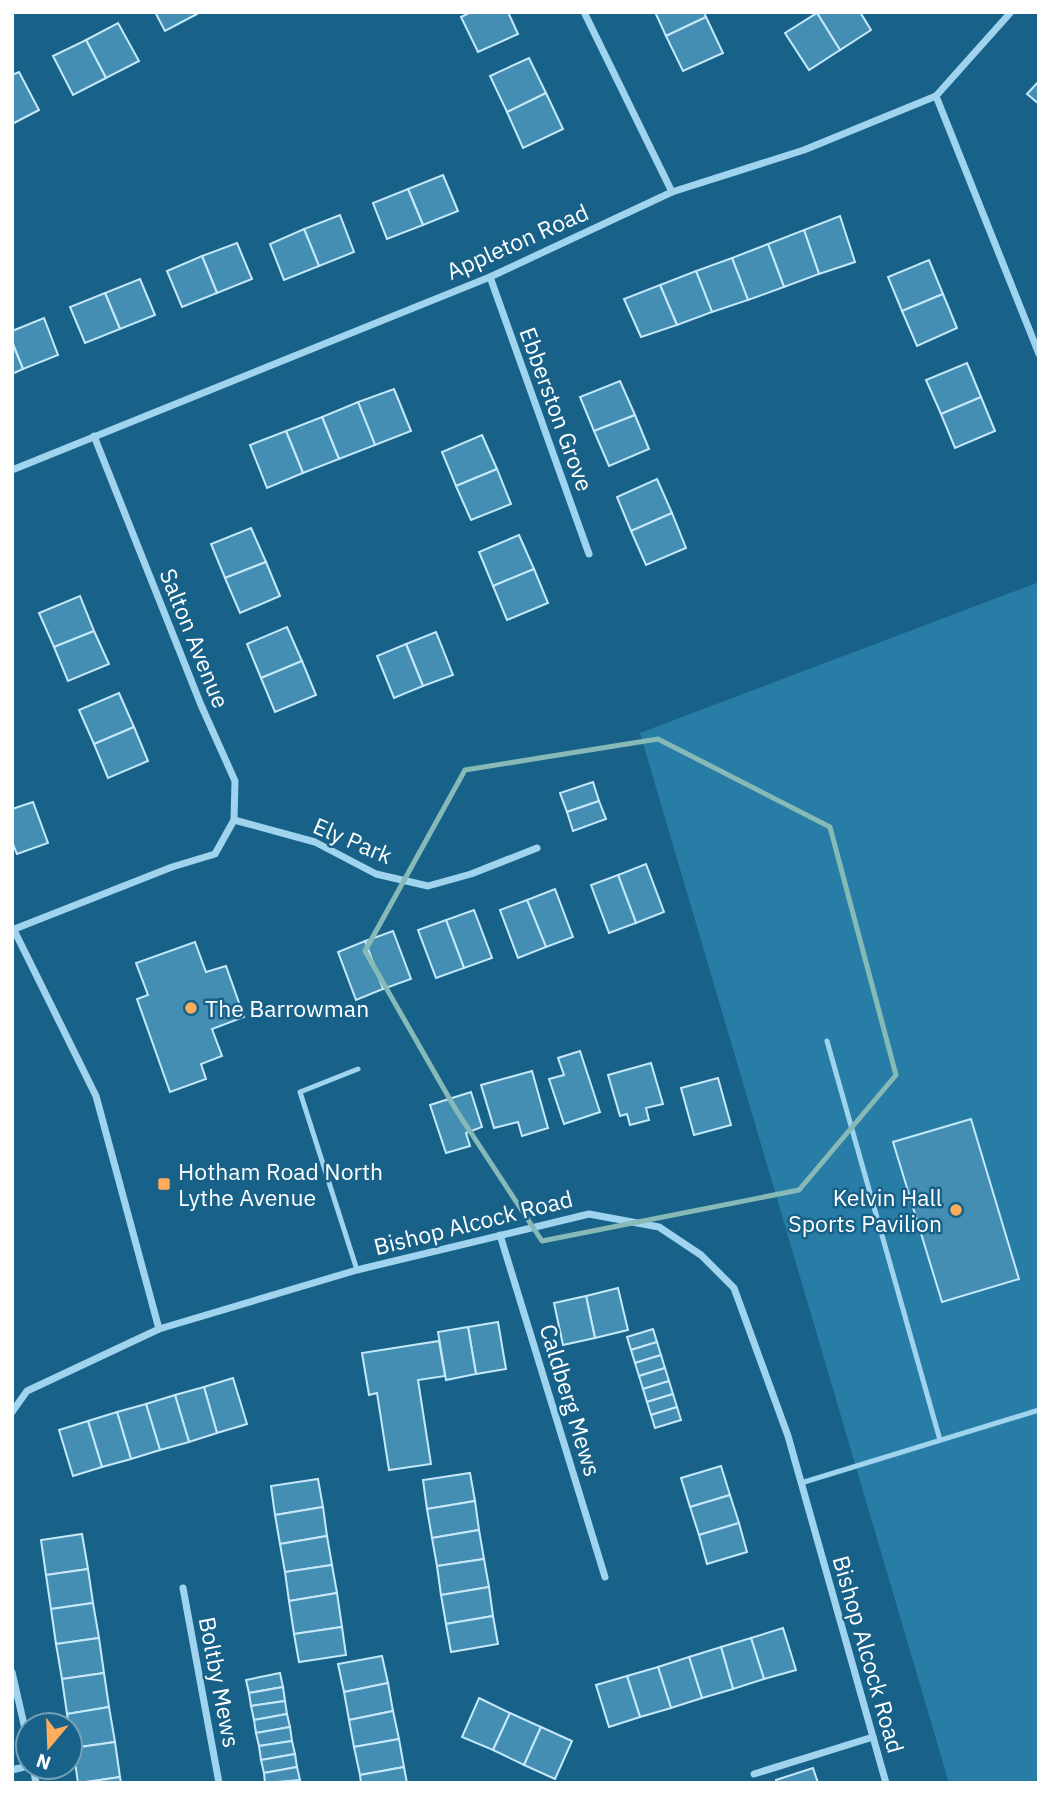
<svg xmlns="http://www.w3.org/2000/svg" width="1051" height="1795" font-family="'IBM Plex Sans',sans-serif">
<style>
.green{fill:#277da6}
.building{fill:#448eb4;stroke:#c6e9fa;stroke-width:2}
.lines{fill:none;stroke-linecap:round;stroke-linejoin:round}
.service{stroke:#a0d4ee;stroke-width:5}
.minor{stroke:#a0d4ee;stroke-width:7}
.marked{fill:none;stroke:#87bab6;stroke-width:5;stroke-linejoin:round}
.poi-dot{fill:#ffac5d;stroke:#186289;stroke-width:2.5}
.labels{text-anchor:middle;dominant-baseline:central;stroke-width:5;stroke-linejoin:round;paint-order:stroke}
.street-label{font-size:23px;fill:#fff;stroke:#186289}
.poi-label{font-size:23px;fill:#fff;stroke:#186289;text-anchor:start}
</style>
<rect width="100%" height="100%" fill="#186289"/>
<!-- green -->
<polygon class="green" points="1039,582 1039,1783 949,1783 640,733"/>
<!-- building -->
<g class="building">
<polygon points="155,12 196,12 197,14 165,31"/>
<polygon points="471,12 508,12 518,34 478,52 461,17"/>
<polygon points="655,12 704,12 706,17 666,36"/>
<polygon points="860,12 871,30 840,50 817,13"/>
<polygon points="817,13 840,50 809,70 785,33"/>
<polygon points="706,17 723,53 683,71 666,36"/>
<polygon points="118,23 139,61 106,78 86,40"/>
<polygon points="86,40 106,78 73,95 53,56"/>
<polygon points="529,58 546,93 507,112 490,76"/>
<polygon points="19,72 39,110 12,124 12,75"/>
<polygon points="1039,81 1039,104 1027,94"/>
<polygon points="546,93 563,129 523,148 507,112"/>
<polygon points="443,175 458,211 423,225 408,189"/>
<polygon points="408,189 423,225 387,239 373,203"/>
<polygon points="340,215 354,252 319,266 304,229"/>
<polygon points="840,216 855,262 819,274 804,230"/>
<polygon points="304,229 319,266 284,280 270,244"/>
<polygon points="804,230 819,274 784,287 768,244"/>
<polygon points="237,243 252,279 217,293 202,256"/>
<polygon points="768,244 784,287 748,300 732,258"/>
<polygon points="202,256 217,293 182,307 167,271"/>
<polygon points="732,258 748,300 712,312 696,271"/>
<polygon points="929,260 943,294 902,311 888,277"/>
<polygon points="696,271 712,312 677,325 660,285"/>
<polygon points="140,279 155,315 120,329 105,293"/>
<polygon points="660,285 677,325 641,337 624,299"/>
<polygon points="105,293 120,329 85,343 70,307"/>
<polygon points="943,294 957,328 917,346 902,311"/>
<polygon points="44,318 58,355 23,369 12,342 12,331"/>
<polygon points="12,342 23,369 12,374"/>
<polygon points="967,363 981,397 941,414 926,380"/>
<polygon points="620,381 635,415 594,431 580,397"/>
<polygon points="394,389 411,431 375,445 358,402"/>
<polygon points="981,397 995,431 955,448 941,414"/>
<polygon points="358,402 375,445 339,459 322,417"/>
<polygon points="635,415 649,449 609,466 594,431"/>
<polygon points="322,417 339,459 303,473 286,431"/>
<polygon points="286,431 303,473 267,488 250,445"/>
<polygon points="482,435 497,469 456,486 442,452"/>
<polygon points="497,469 511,504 471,520 456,486"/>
<polygon points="657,479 672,513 631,531 617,497"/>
<polygon points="672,513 686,548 646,565 631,531"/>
<polygon points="251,528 266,562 225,578 211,544"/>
<polygon points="519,535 534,569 493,586 479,552"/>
<polygon points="266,562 280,596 240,613 225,578"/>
<polygon points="534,569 548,603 507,620 493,586"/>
<polygon points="80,596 94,631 54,647 39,613"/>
<polygon points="287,627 302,661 261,678 247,644"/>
<polygon points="94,631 109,664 68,681 54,647"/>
<polygon points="436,632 453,675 423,686 406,644"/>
<polygon points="406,644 423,686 394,698 377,656"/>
<polygon points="302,661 316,695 275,712 261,678"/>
<polygon points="119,693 134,727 94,744 79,710"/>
<polygon points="134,727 148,761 108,778 94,744"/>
<polygon points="593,782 599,801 567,812 560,793"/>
<polygon points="599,801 606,819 573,831 567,812"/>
<polygon points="33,802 48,843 17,854 12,842 12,809"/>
<polygon points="646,864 664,912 636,923 618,875"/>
<polygon points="618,875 636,923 609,933 591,885"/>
<polygon points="555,889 573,937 546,947 527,900"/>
<polygon points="527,900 546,947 518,958 500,910"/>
<polygon points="474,910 492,958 464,968 446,920"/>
<polygon points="446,920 464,968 436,978 418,930"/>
<polygon points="393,931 411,979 383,989 365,941"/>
<polygon points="365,941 383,989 356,1000 338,952"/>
<polygon points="195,942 206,972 226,966 244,1017 212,1029 222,1056 201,1064 206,1079 170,1092 137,999 148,995 136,963"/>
<polygon points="580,1051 600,1112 564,1124 549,1079 564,1075 558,1058"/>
<polygon points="651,1063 663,1104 646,1108 649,1120 630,1125 627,1114 620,1116 608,1075"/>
<polygon points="532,1071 548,1128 522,1136 518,1122 494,1128 481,1085"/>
<polygon points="718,1078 731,1125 694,1135 681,1088"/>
<polygon points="471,1092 482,1127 466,1133 470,1146 446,1153 430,1105"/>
<polygon points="971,1119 1019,1279 942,1302 893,1142"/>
<polygon points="618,1288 628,1330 595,1338 586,1296"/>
<polygon points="586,1296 595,1338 563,1345 554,1303"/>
<polygon points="498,1322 506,1369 476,1374 468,1327"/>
<polygon points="468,1327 476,1374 446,1380 438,1332"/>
<polygon points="653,1329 657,1342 631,1350 627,1337"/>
<polygon points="439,1341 445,1376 418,1380 431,1464 389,1470 377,1393 369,1395 362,1353"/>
<polygon points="657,1342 661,1355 635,1363 631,1350"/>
<polygon points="661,1355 665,1368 639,1376 635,1363"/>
<polygon points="665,1368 669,1381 643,1389 639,1376"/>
<polygon points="233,1378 247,1424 217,1433 204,1387"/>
<polygon points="669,1381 673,1394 647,1402 643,1389"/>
<polygon points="204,1387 217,1433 189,1442 175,1395"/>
<polygon points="673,1394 677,1407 651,1415 647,1402"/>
<polygon points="175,1395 189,1442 160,1450 146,1404"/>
<polygon points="146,1404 160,1450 131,1459 117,1412"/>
<polygon points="677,1407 681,1420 655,1428 651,1415"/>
<polygon points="117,1412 131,1459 102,1467 88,1421"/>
<polygon points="88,1421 102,1467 73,1476 59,1430"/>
<polygon points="721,1466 730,1495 690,1507 681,1478"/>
<polygon points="470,1473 475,1501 427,1509 423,1480"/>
<polygon points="318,1479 323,1507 275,1515 271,1486"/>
<polygon points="730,1495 739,1523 699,1535 690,1507"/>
<polygon points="475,1501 479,1530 432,1538 427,1509"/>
<polygon points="323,1507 327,1536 280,1544 275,1515"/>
<polygon points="739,1523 747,1552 707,1564 699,1535"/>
<polygon points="479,1530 484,1559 437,1566 432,1538"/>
<polygon points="82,1534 88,1569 46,1575 41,1540"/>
<polygon points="327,1536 332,1565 285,1572 280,1544"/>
<polygon points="484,1559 489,1587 441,1595 437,1566"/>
<polygon points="332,1565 337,1593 289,1601 285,1572"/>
<polygon points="88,1569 93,1603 51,1609 46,1575"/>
<polygon points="489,1587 493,1616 446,1624 441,1595"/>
<polygon points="337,1593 342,1627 294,1634 289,1601"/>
<polygon points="93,1603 99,1638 56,1644 51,1609"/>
<polygon points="493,1616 498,1644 451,1652 446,1624"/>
<polygon points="342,1627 346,1655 299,1662 294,1634"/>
<polygon points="783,1628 796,1670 764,1679 751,1638"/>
<polygon points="99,1638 104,1673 62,1679 56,1644"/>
<polygon points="751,1638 764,1679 733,1689 721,1647"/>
<polygon points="721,1647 733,1689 702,1698 689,1657"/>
<polygon points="382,1656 388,1683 344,1692 338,1664"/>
<polygon points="689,1657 702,1698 671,1708 658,1667"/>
<polygon points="658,1667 671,1708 640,1717 627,1676"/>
<polygon points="104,1673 109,1707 67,1714 62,1679"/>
<polygon points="280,1673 283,1687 249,1693 246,1680"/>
<polygon points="627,1676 640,1717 609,1727 596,1685"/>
<polygon points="388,1683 393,1711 349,1720 344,1692"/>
<polygon points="283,1687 285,1701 251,1706 249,1693"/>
<polygon points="479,1698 510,1713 493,1750 462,1737"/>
<polygon points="285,1701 287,1714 254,1720 251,1706"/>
<polygon points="109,1707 115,1742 73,1748 67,1714"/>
<polygon points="393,1711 399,1739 354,1747 349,1720"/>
<polygon points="510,1713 541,1727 524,1765 493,1750"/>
<polygon points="287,1714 290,1727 256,1733 254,1720"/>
<polygon points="290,1727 292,1741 259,1746 256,1733"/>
<polygon points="541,1727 572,1741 555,1779 524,1765"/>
<polygon points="399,1739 404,1767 360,1775 354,1747"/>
<polygon points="292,1741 295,1754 261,1760 259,1746"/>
<polygon points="115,1742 120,1777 78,1783 73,1748"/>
<polygon points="295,1754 297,1767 264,1773 261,1760"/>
<polygon points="297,1767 300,1780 265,1783 264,1773"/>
<polygon points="404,1767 407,1783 361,1783 360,1775"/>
<polygon points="813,1768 818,1783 776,1783 776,1780"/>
<polygon points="120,1777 121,1783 81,1783"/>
</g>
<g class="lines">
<!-- service -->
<g class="service">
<polyline points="827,1041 940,1440"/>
<polyline points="357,1270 300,1092 358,1069"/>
<polyline points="801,1483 1039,1410"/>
</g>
<!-- minor -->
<g class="minor">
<polyline points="584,12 672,192"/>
<polyline points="936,96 1039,354"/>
<polyline points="490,277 589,554"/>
<polyline points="12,470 490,277 672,192 804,150 936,96 1011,12"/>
<polyline points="234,820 315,842 376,874 428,886 471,874 537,848"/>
<polyline points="12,930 172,867 215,854 234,820 235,781 201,705 94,436"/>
<polyline points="14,930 96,1096 159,1329 357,1270 589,1214 659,1227 701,1255 734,1288 788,1436 886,1783"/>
<polyline points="500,1235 605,1577"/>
<polyline points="12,1412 27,1391 159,1329"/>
<polyline points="183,1588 219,1783"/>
<polyline points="12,1672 28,1742"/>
<polyline points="33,1767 36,1783"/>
<polyline points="12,1770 28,1766"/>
<polyline points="754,1774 873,1737"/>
</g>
</g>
<!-- marked area -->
<path class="marked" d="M658,739L830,827L896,1075L799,1190L542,1241L456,1110L365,951L465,770Z"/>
<!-- markers -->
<g class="poi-dot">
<circle cx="191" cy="1008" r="7"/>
<rect x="157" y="1177" width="14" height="14" rx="3.5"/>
<circle cx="956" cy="1210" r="7"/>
</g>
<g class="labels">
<!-- street labels -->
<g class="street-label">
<text transform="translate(517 241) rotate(-24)">Appleton Road</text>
<text transform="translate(557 409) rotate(70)">Ebberston Grove</text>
<text transform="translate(195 638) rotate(68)">Salton Avenue</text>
<text transform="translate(353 840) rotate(23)">Ely Park</text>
<text transform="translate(473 1222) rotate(-14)">Bishop Alcock Road</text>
<text transform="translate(571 1400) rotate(73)">Caldberg Mews</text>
<text transform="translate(869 1654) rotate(74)">Bishop Alcock Road</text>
<text transform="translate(220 1682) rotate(79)">Boltby Mews</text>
</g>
<!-- poi labels -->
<g class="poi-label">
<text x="205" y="1008">The Barrowman</text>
<text x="178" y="1171">Hotham Road North<tspan x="178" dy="26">Lythe Avenue</tspan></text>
<text x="942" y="1197" text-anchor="end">Kelvin Hall<tspan x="942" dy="26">Sports Pavilion</tspan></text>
</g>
</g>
<!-- border -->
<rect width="1051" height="1795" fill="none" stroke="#ffffff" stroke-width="28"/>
<!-- north arrow -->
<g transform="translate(49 1746) rotate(199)"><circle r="33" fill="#186289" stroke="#74a1b8" stroke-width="2"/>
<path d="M0-5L12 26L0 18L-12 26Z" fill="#ffac5d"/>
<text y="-10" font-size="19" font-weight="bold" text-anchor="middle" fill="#ffffff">N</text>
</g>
</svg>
